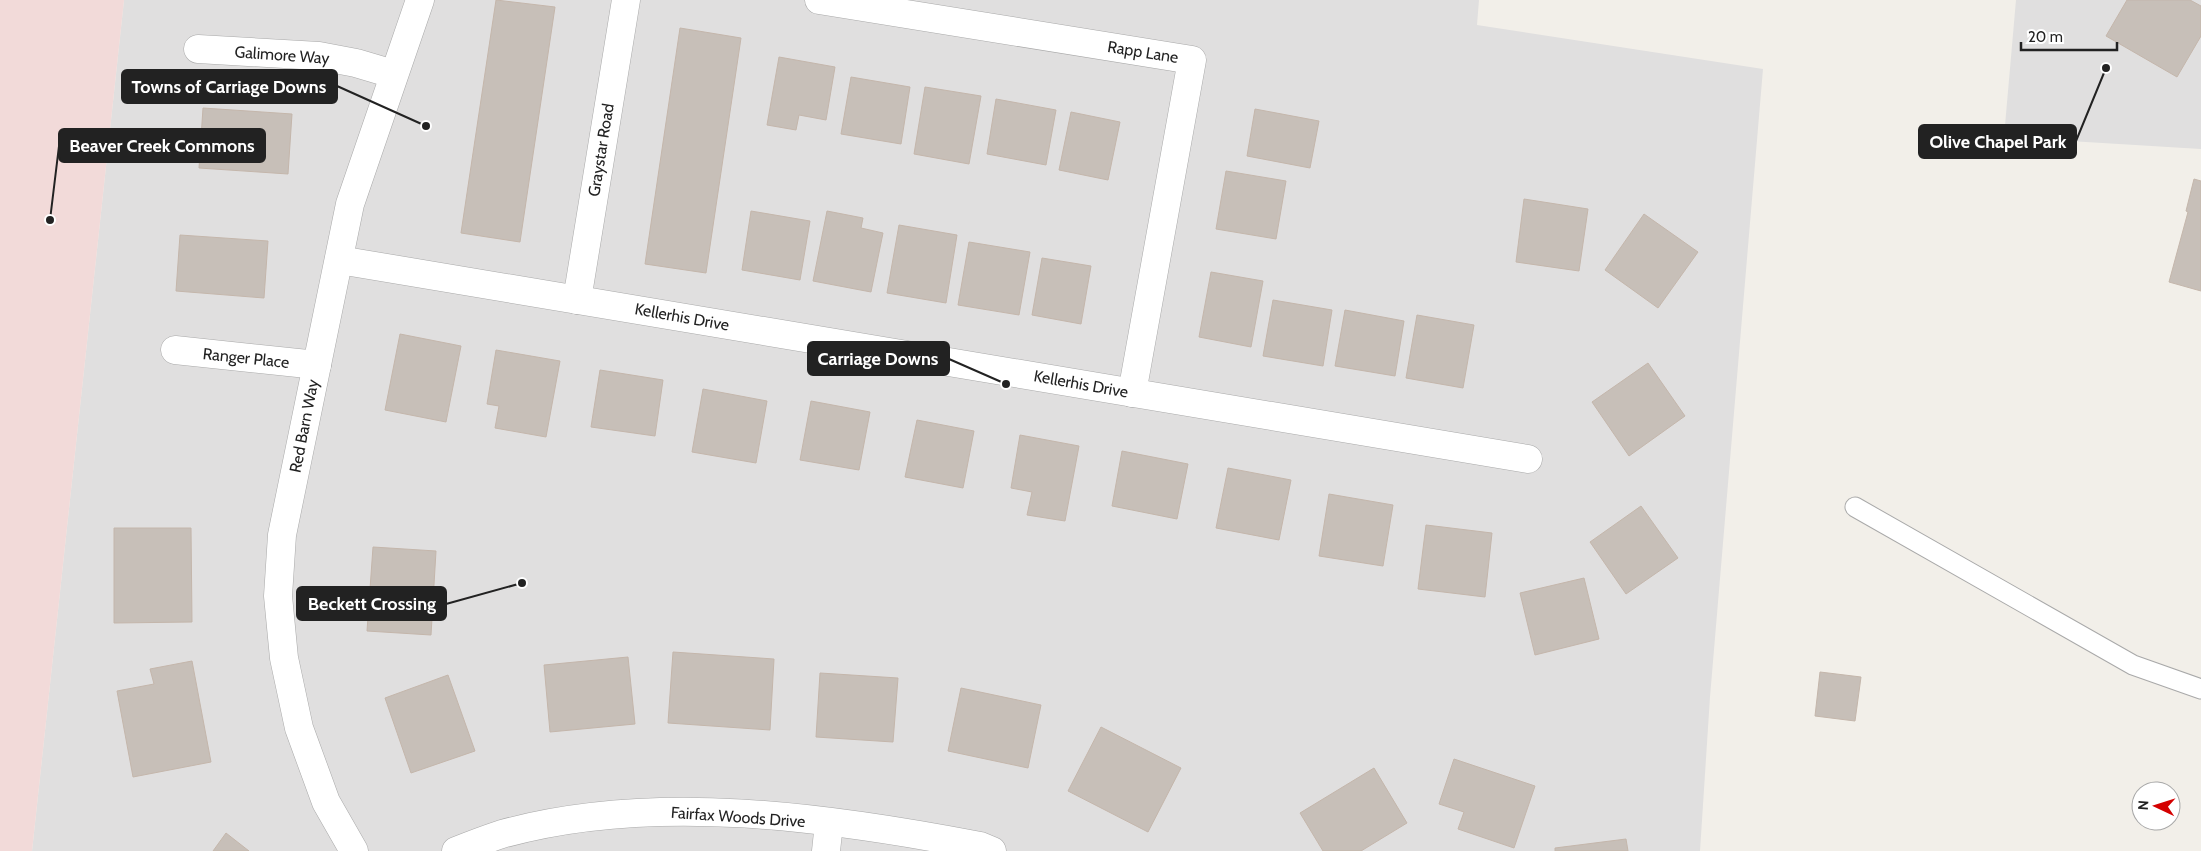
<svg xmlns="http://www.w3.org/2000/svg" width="2201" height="851" font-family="Cabin,sans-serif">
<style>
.residential{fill:#e0dfdf}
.commercial{fill:#f2dad9}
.building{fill:#c7bfb8;stroke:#c4b6ab}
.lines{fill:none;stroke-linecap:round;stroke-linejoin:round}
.service-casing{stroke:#a9a9a9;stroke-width:21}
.minor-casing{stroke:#a9a9a9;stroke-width:29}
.service{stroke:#fff;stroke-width:19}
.minor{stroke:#fff;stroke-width:28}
.labels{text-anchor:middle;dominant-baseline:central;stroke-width:4;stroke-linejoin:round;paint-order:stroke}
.street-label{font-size:16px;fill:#222;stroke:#fff}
.leader{fill:none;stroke:#222;stroke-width:2}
.callout-dot{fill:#222;stroke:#fff;stroke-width:2}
.callout{fill:#222;stroke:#222;stroke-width:2}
.callout-label{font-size:18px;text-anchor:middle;font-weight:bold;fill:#fff}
</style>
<rect width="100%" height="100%" fill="#f2efe9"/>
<!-- residential -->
<g class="residential">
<polygon points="124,0 1479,0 1477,25 1763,69 1710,697 1700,851 32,851"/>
<polygon points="2016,0 2201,0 2201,149 2004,137"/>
</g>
<!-- commercial -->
<polygon class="commercial" points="0,0 124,0 32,851 0,851"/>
<!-- building -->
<g class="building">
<polygon points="496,0 555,7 520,242 461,233"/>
<polygon points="2127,0 2190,0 2201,6 2201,36 2177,77 2106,36"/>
<polygon points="680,28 741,38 706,273 645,264"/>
<polygon points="779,57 835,67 826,120 799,115 796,130 767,125"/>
<polygon points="851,77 910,87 901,144 841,134"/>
<polygon points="925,87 981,96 969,164 914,154"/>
<polygon points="996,99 1056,110 1046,165 987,154"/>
<polygon points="203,108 292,114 288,174 199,168"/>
<polygon points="1255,109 1319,121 1310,168 1247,156"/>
<polygon points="1071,112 1120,122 1108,180 1059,170"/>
<polygon points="1226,171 1286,181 1276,239 1216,229"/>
<polygon points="2194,179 2201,181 2201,291 2169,282 2188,212 2186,211"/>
<polygon points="1524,199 1588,209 1579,271 1516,262"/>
<polygon points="751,211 810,221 800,280 742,270"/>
<polygon points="827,211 863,218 861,228 883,233 871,292 813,281"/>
<polygon points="1644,214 1698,252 1658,308 1605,270"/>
<polygon points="899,225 957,235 946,303 887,293"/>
<polygon points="180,235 268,241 264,298 176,291"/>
<polygon points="969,242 1030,252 1019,315 958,305"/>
<polygon points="1042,258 1091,266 1081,324 1032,315"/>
<polygon points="1211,272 1263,281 1251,347 1199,337"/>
<polygon points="1273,300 1332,310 1323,366 1263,356"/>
<polygon points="1345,310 1404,321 1395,376 1335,366"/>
<polygon points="1417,315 1474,325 1463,388 1406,378"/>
<polygon points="400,334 461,346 446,422 385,410"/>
<polygon points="496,350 560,361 546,437 495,428 499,406 487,404"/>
<polygon points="1648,363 1685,416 1629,456 1592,402"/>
<polygon points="600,370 663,380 655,436 591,427"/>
<polygon points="703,389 767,401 756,463 692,452"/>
<polygon points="811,401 870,412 859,470 800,460"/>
<polygon points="917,420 974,431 963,488 905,477"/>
<polygon points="1020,435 1079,446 1065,521 1027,515 1032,492 1011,488"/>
<polygon points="1122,451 1188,464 1177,519 1112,506"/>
<polygon points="1228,468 1291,480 1279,540 1216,528"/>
<polygon points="1329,494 1393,505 1383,566 1319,556"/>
<polygon points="1641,506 1678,558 1626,594 1590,542"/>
<polygon points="1426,525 1492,533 1485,597 1418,589"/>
<polygon points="114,528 191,528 192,622 114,623"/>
<polygon points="373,547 436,551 431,635 367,631"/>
<polygon points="1584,578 1599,639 1535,655 1520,593"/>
<polygon points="673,652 774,659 770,730 668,723"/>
<polygon points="628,657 635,724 550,732 544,665"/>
<polygon points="192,661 211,762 133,777 117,691 154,684 150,669"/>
<polygon points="1820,672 1861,677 1855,721 1815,716"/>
<polygon points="820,673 898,678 893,742 816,737"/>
<polygon points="448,675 475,751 411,773 385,698"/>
<polygon points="961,688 1041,705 1028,768 948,751"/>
<polygon points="1101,727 1181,768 1148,832 1068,791"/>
<polygon points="1454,759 1535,786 1514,848 1458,829 1464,812 1439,804"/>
<polygon points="1374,768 1407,823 1361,851 1323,851 1300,813"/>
<polygon points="226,833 249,851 213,851"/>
<polygon points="1626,839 1628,851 1555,851 1555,848"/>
</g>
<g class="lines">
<defs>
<polyline id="service" points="1855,507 2133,665 2201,689"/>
<g id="minor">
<polyline points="819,0 1192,60 1132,393"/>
<polyline points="198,49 319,56 356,63 393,74"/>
<polyline points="339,260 1528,459"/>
<polyline points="577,300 626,0"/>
<polyline points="175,350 317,365"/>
<polyline points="354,851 326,802 299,728 284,658 278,596 282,535 350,204 420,0"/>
<path d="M456,851C471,845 487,839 502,834C653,792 829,817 980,846L992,851"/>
<polyline points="826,851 829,823"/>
</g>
</defs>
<!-- service casing -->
<use href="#service" class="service-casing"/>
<!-- minor casing -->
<use href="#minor" class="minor-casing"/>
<!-- service -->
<use href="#service" class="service"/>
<!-- minor -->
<use href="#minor" class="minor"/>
</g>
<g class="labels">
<!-- street labels -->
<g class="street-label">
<text transform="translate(1143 52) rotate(9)">Rapp Lane</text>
<text transform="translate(282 55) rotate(4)">Galimore Way</text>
<text transform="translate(601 150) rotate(-81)">Graystar Road</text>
<text transform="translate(682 317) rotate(10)">Kellerhis Drive</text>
<text transform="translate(246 358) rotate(6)">Ranger Place</text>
<text transform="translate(1081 384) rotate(10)">Kellerhis Drive</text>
<text transform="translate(304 426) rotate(-79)">Red Barn Way</text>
<text transform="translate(738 817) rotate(4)">Fairfax Woods Drive</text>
</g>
</g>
<!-- callouts -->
<path class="leader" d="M426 126L337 86M2106 68L2076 141M50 220L59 146M1006 384L949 359M522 583L446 604"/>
<g class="callout-dot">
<circle cx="426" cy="126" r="5"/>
<circle cx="2106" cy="68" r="5"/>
<circle cx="50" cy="220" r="5"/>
<circle cx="1006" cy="384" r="5"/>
<circle cx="522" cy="583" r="5"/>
</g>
<g class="callout">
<rect x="122" y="70" width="215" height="33" rx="5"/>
<rect x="1919" y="125" width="157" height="33" rx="5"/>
<rect x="59" y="129" width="206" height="33" rx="5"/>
<rect x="808" y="342" width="141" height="33" rx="5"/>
<rect x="297" y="587" width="149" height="33" rx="5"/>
</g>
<g class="callout-label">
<text x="229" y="93">Towns of Carriage Downs</text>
<text x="1998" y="148">Olive Chapel Park</text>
<text x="162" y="152">Beaver Creek Commons</text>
<text x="878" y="365">Carriage Downs</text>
<text x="372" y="610">Beckett Crossing</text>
</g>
<!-- north arrow -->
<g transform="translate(2156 806) rotate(274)"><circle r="24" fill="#ffffff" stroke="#a7a7a7"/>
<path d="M0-4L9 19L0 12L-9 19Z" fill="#d40000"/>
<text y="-8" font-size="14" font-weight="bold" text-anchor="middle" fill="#222222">N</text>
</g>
<!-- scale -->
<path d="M2021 42v8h96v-8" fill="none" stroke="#222222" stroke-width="2.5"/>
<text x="2028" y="42" font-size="15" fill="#222222" stroke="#ffffff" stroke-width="4" paint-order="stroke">20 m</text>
</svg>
